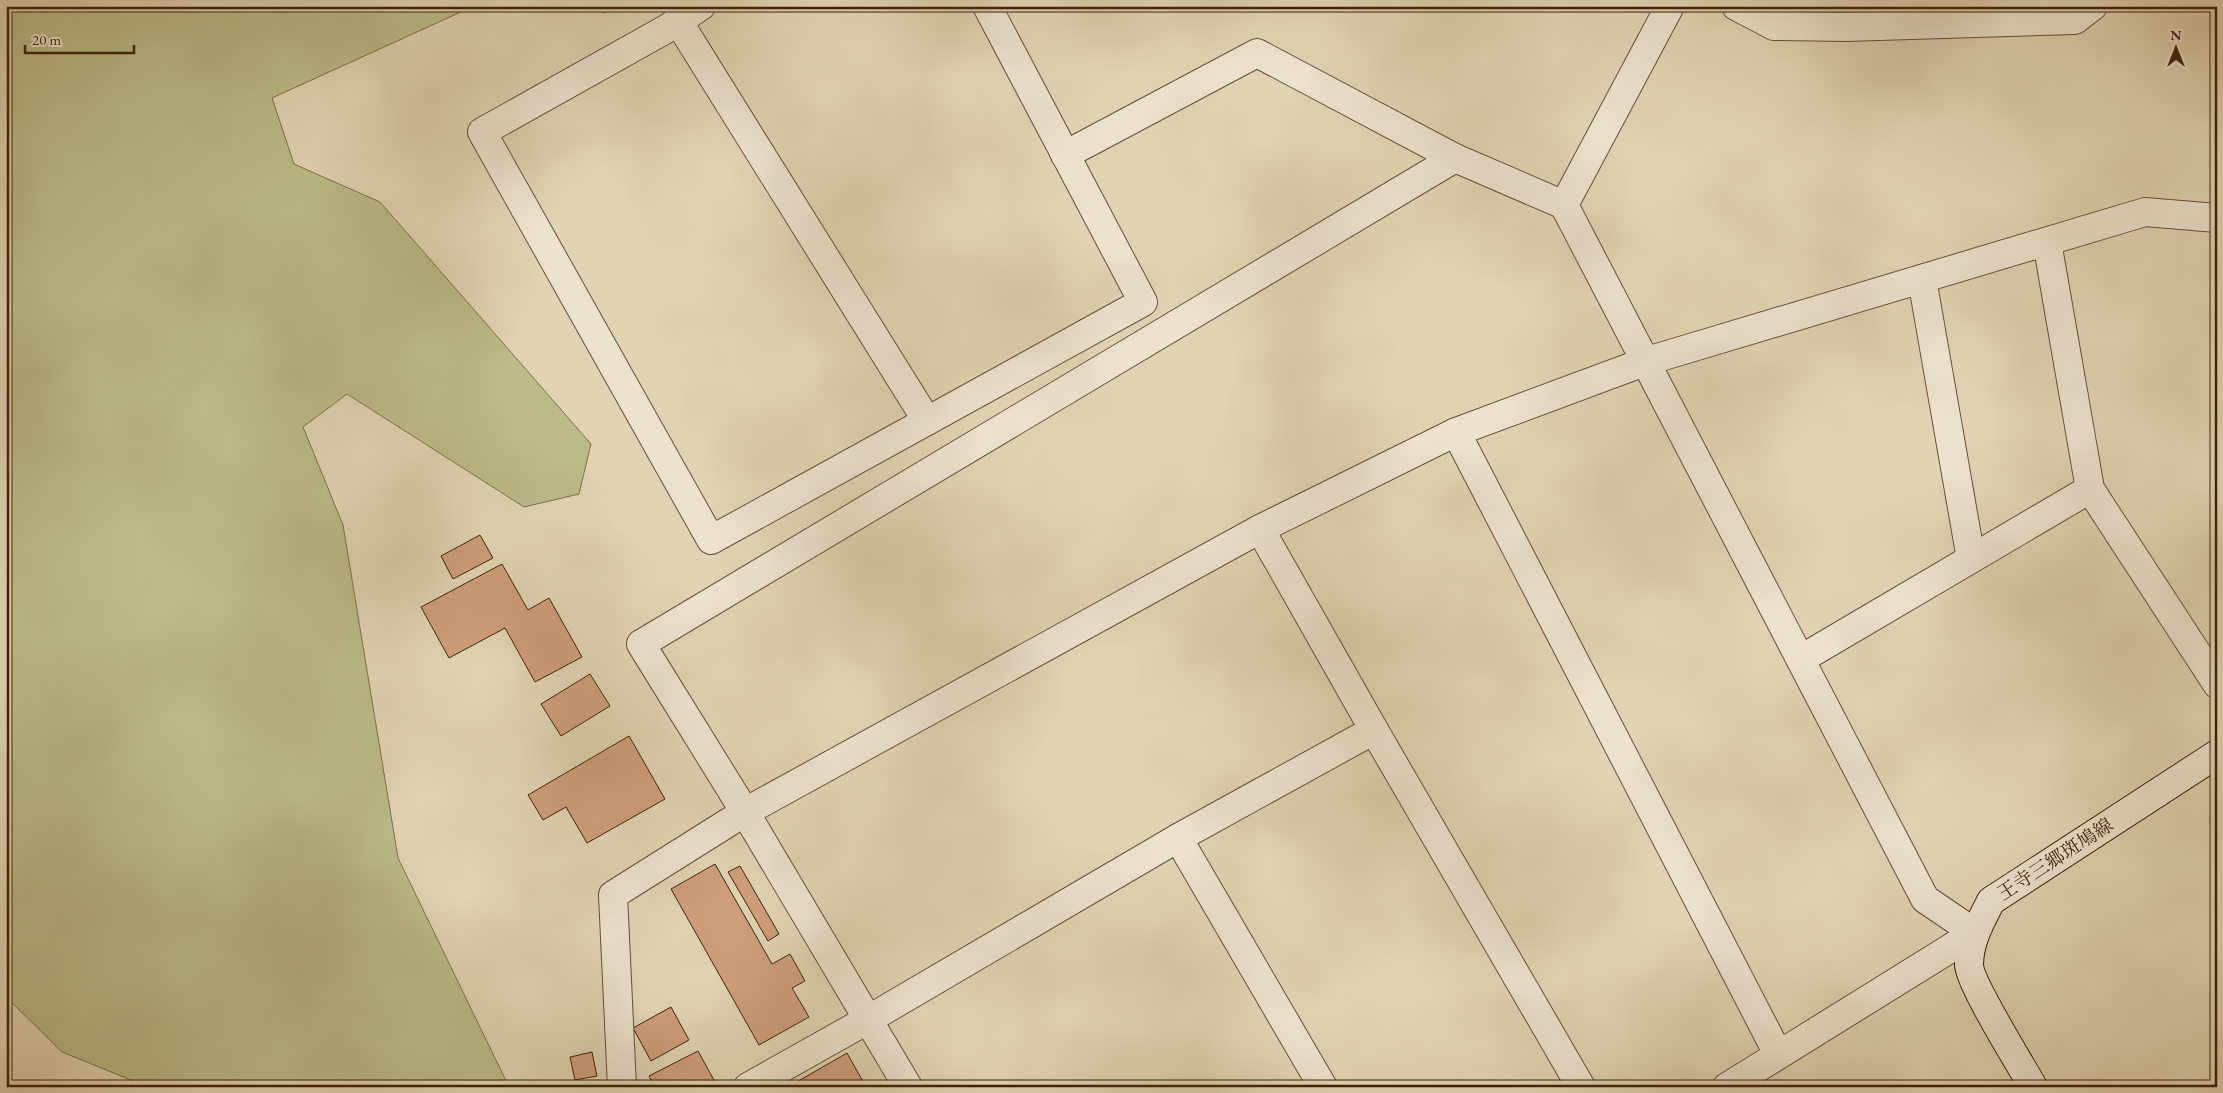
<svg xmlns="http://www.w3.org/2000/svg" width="2223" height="1093" font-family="'EB Garamond','Noto Serif JP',serif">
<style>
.green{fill:#babb88;stroke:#7c6e48}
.building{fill:#cf9e7c;stroke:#3e2109}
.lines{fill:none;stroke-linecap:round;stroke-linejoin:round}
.street-casing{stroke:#674e34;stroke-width:30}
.secondary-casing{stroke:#3e2109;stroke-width:30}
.street{stroke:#ece3ce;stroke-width:28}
.secondary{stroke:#ece3ce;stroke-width:28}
.labels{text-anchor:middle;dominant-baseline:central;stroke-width:4;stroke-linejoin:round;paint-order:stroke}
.street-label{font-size:19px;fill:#3e2109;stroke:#ece3ce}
</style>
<rect width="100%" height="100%" fill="#e1d4b3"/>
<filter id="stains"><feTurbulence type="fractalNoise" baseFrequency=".004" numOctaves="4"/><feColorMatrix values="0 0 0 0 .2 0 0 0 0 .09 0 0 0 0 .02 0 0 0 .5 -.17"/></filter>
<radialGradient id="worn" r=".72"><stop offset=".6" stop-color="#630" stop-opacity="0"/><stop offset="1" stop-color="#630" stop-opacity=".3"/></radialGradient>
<!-- green -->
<g class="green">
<polygon points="6,6 474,6 272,98 294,164 380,202 591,444 579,494 524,507 347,394 303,427 343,525 398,858 509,1087 148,1087 62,1052 6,997"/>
<polygon points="573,6 620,6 604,13"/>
</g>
<!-- building -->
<g class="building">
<polygon points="480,535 493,558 453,579 441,556"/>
<polygon points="502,564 528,610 549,598 582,657 535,682 505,628 449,658 421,607"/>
<polygon points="590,674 610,706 561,736 541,704"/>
<polygon points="629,736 665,799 587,843 566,807 543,820 528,795"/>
<polygon points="715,864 772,964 790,954 805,981 792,988 809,1017 759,1045 671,889"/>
<polygon points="740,866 779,934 768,941 728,872"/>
<polygon points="671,1007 689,1040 651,1061 633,1028"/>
<polygon points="698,1051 715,1082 706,1087 655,1087 649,1076"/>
<polygon points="592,1052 597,1076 575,1080 570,1057"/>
<polygon points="847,1053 866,1087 788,1087"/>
</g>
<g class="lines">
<defs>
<g id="street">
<polyline points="701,6 668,28 482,132 711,540 1143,302 987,6"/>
<polyline points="1736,6 1774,26 1846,27 2075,20 2093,6"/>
<polyline points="678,21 927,421"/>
<polyline points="1065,155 1257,53 1455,158 1564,205 1925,899 1975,933 1727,1087"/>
<polyline points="1564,205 1670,6"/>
<polyline points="2047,242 2090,489 2217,684"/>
<polyline points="1922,279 1971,559"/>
<polyline points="1456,432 1778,1054"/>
<polyline points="1260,529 1374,730 1581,1087"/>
<polyline points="1801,659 2090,489"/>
<polyline points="1178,838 1323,1087"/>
<polyline points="622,1087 613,895 745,812 1260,529 1456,432 1647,361 2145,212 2217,218"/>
<polyline points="748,1087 869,1019 1178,838 1374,730"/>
<polyline points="908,1087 745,812 641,644 1455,158"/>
</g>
<path id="secondary" d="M2033,1087C2021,1065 1970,984 1969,965C1969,941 1981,921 1991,901L2217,754"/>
</defs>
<!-- street casing -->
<use href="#street" class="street-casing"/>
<!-- secondary casing -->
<use href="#secondary" class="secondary-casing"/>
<!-- street -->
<use href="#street" class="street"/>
<!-- secondary -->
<use href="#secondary" class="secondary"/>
</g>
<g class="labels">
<!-- street labels -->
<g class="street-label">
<text transform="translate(2055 859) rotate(-33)">王寺三郷斑鳩線</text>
</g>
</g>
<!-- margin -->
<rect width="2223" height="1093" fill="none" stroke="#e1d4b3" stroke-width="25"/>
<rect x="8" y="8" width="2208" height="1078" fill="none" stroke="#3e2109" stroke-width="2.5"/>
<rect x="12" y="12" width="2198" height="1068" fill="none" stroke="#3e2109"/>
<!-- north arrow -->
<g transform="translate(2176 48)" stroke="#ece3ce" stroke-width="4" paint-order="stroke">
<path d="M0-4L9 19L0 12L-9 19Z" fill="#3e2109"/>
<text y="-8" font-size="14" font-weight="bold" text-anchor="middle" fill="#3e2109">N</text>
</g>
<!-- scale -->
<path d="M25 45v8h109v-8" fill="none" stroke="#3e2109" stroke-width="2.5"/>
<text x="32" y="45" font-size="15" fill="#3e2109" stroke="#ece3ce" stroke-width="4" paint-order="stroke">20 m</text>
<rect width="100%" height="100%" filter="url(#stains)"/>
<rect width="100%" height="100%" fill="url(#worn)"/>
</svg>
